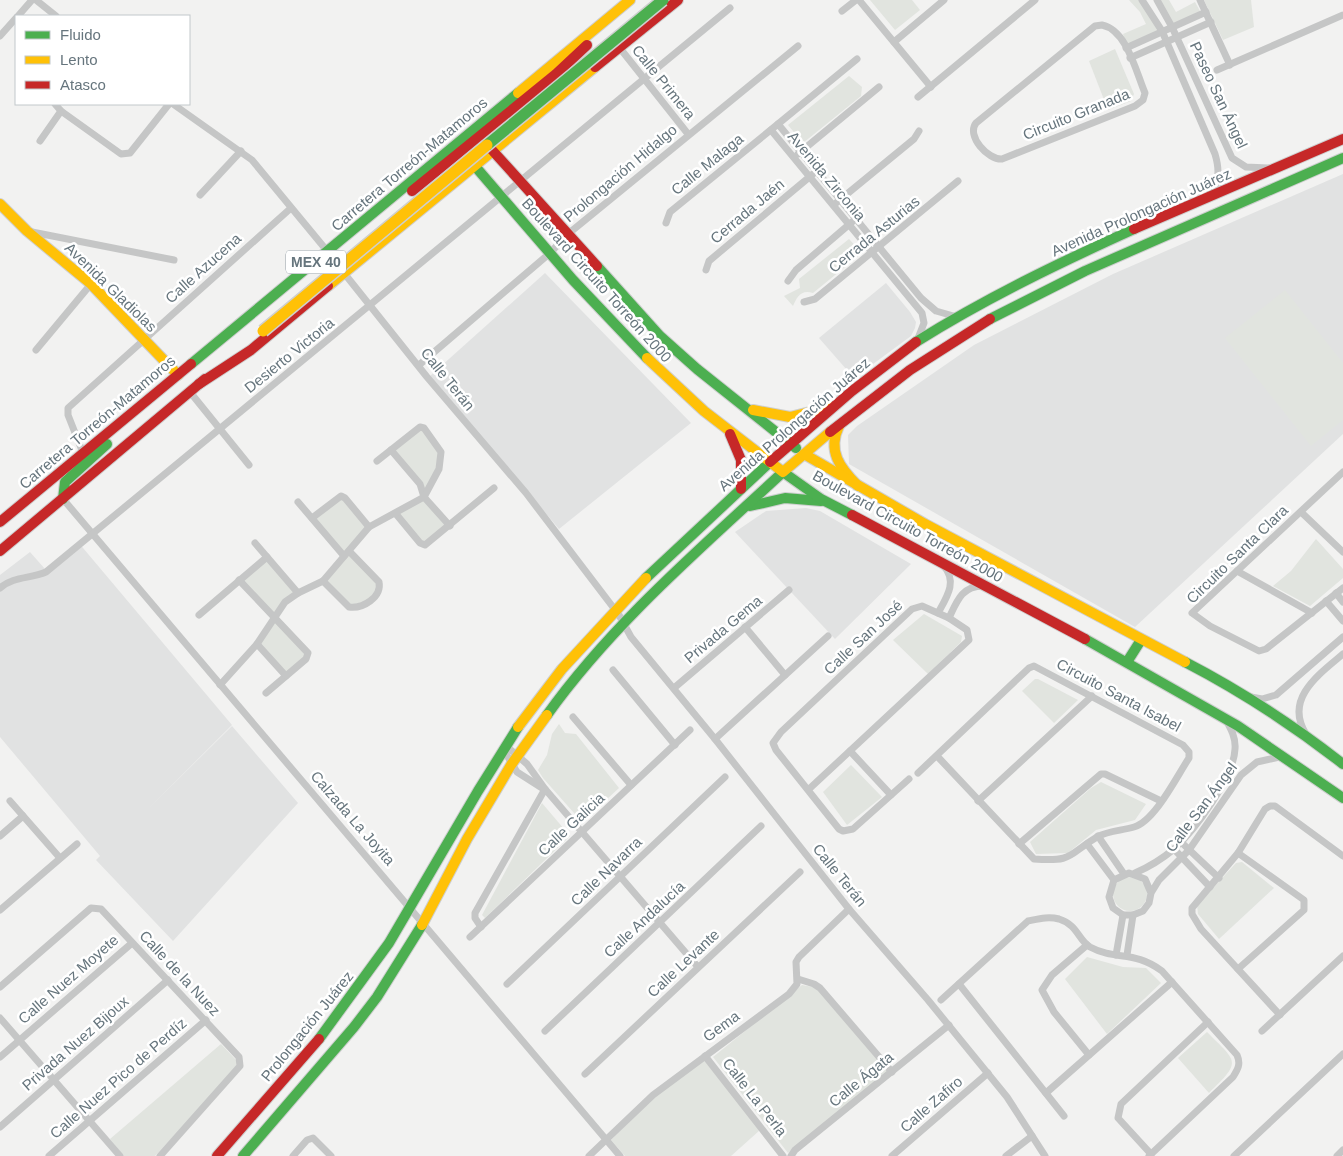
<svg xmlns="http://www.w3.org/2000/svg" width="1343" height="1156" font-family="Helvetica,sans-serif">
<style>
.built{fill:#e1e2e2}
.green{fill:#e1e4df}
.lines{fill:none;stroke-linecap:round;stroke-linejoin:round}
.fast-casing{stroke:#cecfcf;stroke-width:12}
.slow-casing{stroke:#cecfcf;stroke-width:12}
.jam-casing{stroke:#cecfcf;stroke-width:12}
.street{stroke:#c5c6c6;stroke-width:7}
.fast{stroke:#4caf50;stroke-width:10}
.slow{stroke:#ffc107;stroke-width:10}
.jam{stroke:#c62828;stroke-width:10}
.fast-bridge-casing{stroke:#cecfce;stroke-width:14;stroke-linecap:butt}
.slow-bridge-casing{stroke:#cecfce;stroke-width:14;stroke-linecap:butt}
.fast-bridge{stroke:#4caf50;stroke-width:11}
.slow-bridge{stroke:#ffc107;stroke-width:11}
.labels{text-anchor:middle;dominant-baseline:central;stroke-width:5;stroke-linejoin:round;paint-order:stroke}
.shield{fill:#fff;stroke:#949ea4;stroke-width:1}
.shield-label{font-size:14px;font-weight:bold;fill:#66757d}
.street-label{font-size:15px;fill:#66757d;stroke:#fff}
</style>
<rect width="100%" height="100%" fill="#f2f2f1"/>
<!-- built -->
<g class="built">
<polygon points="1343,174 1343,434 1135,627 849,464 848,435 857,426 974,345 1113,274"/>
<polygon points="545,273 691,423 559,529 430,376"/>
<polygon points="886,283 910,312 916,322 915,328 911,336 854,378 819,338"/>
<polygon points="806,508 820,511 911,564 835,639 735,532 766,511"/>
<polygon points="78,542 232,725 149,808 232,726 298,803 173,941 96,860 100,856 0,737 0,575 30,552 45,569"/>
</g>
<!-- green -->
<g class="green">
<polygon points="870,0 912,0 920,10 895,30"/>
<polygon points="1129,0 1140,0 1159,31 1127,45 1123,34 1146,24 1140,12"/>
<polygon points="1160,0 1169,0 1176,12 1195,2 1200,11 1173,25"/>
<polygon points="1204,0 1251,0 1254,27 1223,40"/>
<polygon points="1115,49 1134,94 1131,101 1108,110 1089,61"/>
<polygon points="849,76 862,87 861,96 803,143 788,125"/>
<path d="M849,239L862,253L813,293C801,289 797,297 793,306L784,296L800,288L799,279Z"/>
<polygon points="1285,290 1343,363 1343,420 1311,446 1225,338"/>
<polygon points="421,429 438,447 437,469 425,490 393,450"/>
<polygon points="341,498 367,527 344,553 314,518"/>
<polygon points="424,499 448,525 424,544 398,514"/>
<polygon points="1316,539 1343,569 1343,578 1310,606 1273,586 1291,571"/>
<polygon points="349,553 379,586 368,601 350,605 325,581"/>
<polygon points="267,559 296,592 274,615 241,581"/>
<polygon points="924,614 962,636 961,642 928,674 893,640"/>
<polygon points="275,620 306,656 287,674 259,644"/>
<polygon points="1035,679 1038,679 1078,700 1054,723 1022,691"/>
<polygon points="559,724 565,733 576,734 619,788 582,822 543,778 538,770 547,755 552,734"/>
<polygon points="851,765 882,797 847,825 823,792"/>
<polygon points="1101,782 1146,804 1135,820 1096,830 1068,853 1036,854 1030,842 1091,788"/>
<polygon points="542,803 570,836 485,918 482,915"/>
<polygon points="1242,862 1274,888 1219,939 1198,914 1197,905 1236,863"/>
<circle cx="1130" cy="894" r="17"/>
<polygon points="1087,957 1123,967 1146,968 1161,983 1107,1034 1065,979"/>
<polygon points="802,985 813,987 822,993 888,1071 788,1153 713,1057"/>
<path d="M1207,1032C1238,1063 1242,1061 1209,1093L1178,1058Z"/>
<polygon points="221,1044 237,1061 236,1069 155,1156 124,1156 110,1139"/>
<polygon points="704,1060 760,1130 731,1156 625,1156 611,1140 655,1096"/>
</g>
<g class="lines">
<defs>
<g id="fast">
<polyline points="474,165 573,280 647,358"/>
<polyline points="597,266 660,336 697,369 796,448"/>
<polyline points="990,319 1085,271 1343,158"/>
<path d="M916,342C986,298 1059,263 1134,229"/>
<polyline points="191,364 518,93"/>
<polyline points="63,499 65,482 107,444"/>
<polyline points="750,506 785,498 821,501"/>
<polyline points="646,578 770,462"/>
<polyline points="1085,639 1238,726 1343,798"/>
<polyline points="1127,662 1141,640"/>
<path d="M1185,662C1241,691 1293,725 1343,764"/>
<path d="M547,715C613,623 700,549 783,472L821,499L852,515"/>
<polyline points="319,1039 389,943 478,791 518,727"/>
<polyline points="243,1156 354,1027 377,997 422,925"/>
</g>
<g id="slow">
<polyline points="518,93 630,0"/>
<polyline points="0,204 27,231 91,284 178,375"/>
<polyline points="328,286 595,67"/>
<polyline points="647,358 704,411 783,472 830,432"/>
<polyline points="753,410 790,417 830,407"/>
<path d="M839,426C827,451 840,468 858,486"/>
<polyline points="804,454 925,524 1185,662"/>
<polyline points="518,727 562,669 646,578"/>
<polyline points="422,925 467,839 511,765 547,715"/>
</g>
<g id="jam">
<polyline points="595,67 678,0"/>
<polyline points="492,150 597,266"/>
<polyline points="412,191 556,74 587,45"/>
<polyline points="1134,229 1343,139"/>
<polyline points="199,384 251,350 328,286"/>
<polyline points="830,432 910,370 990,319"/>
<polyline points="730,434 741,460 741,489"/>
<polyline points="770,462 852,391 916,342"/>
<polyline points="852,515 1085,639"/>
<polyline points="0,522 191,364"/>
<polyline points="0,551 205,379"/>
<polyline points="217,1156 319,1039"/>
</g>
</defs>
<!-- fast casing -->
<use href="#fast" class="fast-casing"/>
<!-- slow casing -->
<use href="#slow" class="slow-casing"/>
<!-- jam casing -->
<use href="#jam" class="jam-casing"/>
<!-- street -->
<g class="street">
<polyline points="36,0 56,16"/>
<polyline points="859,0 931,87"/>
<path d="M1142,0L1162,31L1215,154C1220,171 1219,180 1210,195"/>
<polyline points="1157,0 1172,27 1232,158 1246,167 1268,168"/>
<polyline points="1200,0 1230,65"/>
<polyline points="842,11 856,0"/>
<polyline points="18,16 32,0"/>
<path d="M1102,25C1127,30 1136,72 1145,93L1143,100L1135,106L1002,159C988,160 966,136 976,123L1095,26Z"/>
<polyline points="0,36 16,18"/>
<polyline points="894,42 944,0"/>
<polyline points="619,47 688,134"/>
<polyline points="1126,48 1206,12"/>
<polyline points="1130,58 1211,22"/>
<polyline points="1217,70 1343,15"/>
<polyline points="918,97 1035,0"/>
<polyline points="55,104 61,111 121,154 130,153 169,104"/>
<polyline points="173,104 252,160 328,252"/>
<polyline points="778,124 857,59"/>
<polyline points="771,130 922,313 924,323 917,341"/>
<polyline points="40,141 61,111"/>
<polyline points="798,154 879,87"/>
<polyline points="200,195 241,151"/>
<polyline points="836,203 914,139 919,131"/>
<polyline points="666,223 670,212 778,124 921,298 936,311 957,317"/>
<polyline points="27,231 174,260"/>
<polyline points="706,270 709,261 813,174"/>
<polyline points="344,273 427,377 526,493 619,615 631,637 715,739 849,909 928,1000 1007,1097 1045,1156"/>
<polyline points="788,281 796,270 852,222"/>
<polyline points="804,302 815,299 958,181"/>
<polyline points="36,350 91,284"/>
<polyline points="419,365 550,253 568,234 798,46"/>
<polyline points="190,392 249,465"/>
<polyline points="391,450 420,484 424,497 450,526"/>
<polyline points="83,453 68,415 68,408 291,208"/>
<polyline points="1343,472 1192,613 1210,626 1259,651 1266,649 1343,588"/>
<polyline points="63,499 620,1156"/>
<polyline points="298,502 344,556"/>
<polyline points="1301,512 1343,552"/>
<polyline points="396,514 420,543 425,545 494,488"/>
<polyline points="312,518 341,496 345,498 369,527"/>
<polyline points="255,543 298,593"/>
<polyline points="1237,571 1312,613"/>
<polyline points="239,580 308,653 306,659 266,693"/>
<path d="M323,581L349,607C363,609 382,597 379,582L349,551"/>
<path d="M0,588C14,576 30,579 46,572L730,8"/>
<polyline points="1336,593 1343,602"/>
<polyline points="1326,601 1343,621"/>
<path d="M938,613C947,597 958,581 943,565"/>
<polyline points="199,615 267,557"/>
<path d="M949,618C957,601 962,586 983,586"/>
<polyline points="745,627 785,675"/>
<polyline points="257,644 286,676"/>
<polyline points="613,670 675,745"/>
<polyline points="220,685 257,644 285,602 298,593 323,581 369,527 424,497 439,469 441,452 424,428 420,427 377,461"/>
<polyline points="674,688 789,590"/>
<polyline points="1251,697 1262,699 1276,695 1343,637"/>
<polyline points="573,717 631,785"/>
<path d="M1306,734C1284,699 1318,675 1343,654"/>
<polyline points="715,739 828,636"/>
<polyline points="505,745 527,764 545,789 698,967"/>
<polyline points="503,749 517,772 542,788"/>
<polyline points="850,751 891,795"/>
<path d="M918,773L1029,668L1034,666L1183,745L1189,752V758C1177,776 1155,821 1134,827C1121,831 1110,830 1097,837C1067,855 1074,862 1034,859L937,756"/>
<polyline points="808,790 969,640 967,630 949,618 922,606 912,609 781,732 773,743 776,750 839,829 843,831 853,829 909,779"/>
<polyline points="10,801 60,858"/>
<polyline points="978,801 1092,696"/>
<polyline points="0,836 23,816"/>
<polyline points="1098,836 1124,874"/>
<polyline points="1181,842 1219,878"/>
<polyline points="1019,844 1101,774 1105,774 1161,801"/>
<polyline points="1087,844 1114,880"/>
<polyline points="1174,849 1210,887"/>
<path d="M1135,873C1149,867 1162,859 1174,849C1195,830 1234,777 1235,749C1236,738 1231,729 1226,720"/>
<polyline points="1151,893 1145,879 1129,873 1114,880 1109,897 1113,908 1123,915 1133,915 1143,911 1149,903 1151,893 1159,880 1189,850 1241,775 1257,762 1284,756"/>
<polyline points="0,910 77,844"/>
<polyline points="481,927 475,918 475,913 545,789"/>
<polyline points="470,937 690,730"/>
<polyline points="1087,945 1052,975 1042,990 1054,1012 1089,1055"/>
<polyline points="1116,955 1123,915"/>
<polyline points="1127,955 1133,915"/>
<polyline points="1238,969 1304,910 1304,900 1238,853"/>
<polyline points="798,979 814,984 820,988 892,1072"/>
<polyline points="507,984 725,777"/>
<polyline points="959,984 1064,1116"/>
<polyline points="0,987 91,908 101,909 239,1057 240,1066 160,1156"/>
<path d="M941,1000L1028,921C1038,919 1048,916 1059,919C1078,925 1078,940 1090,947C1116,961 1134,950 1162,971L1237,1055C1241,1064 1238,1069 1233,1077L1149,1156"/>
<polyline points="1280,1015 1201,929 1192,914 1192,908 1238,853 1265,809 1270,806 1275,806 1343,856"/>
<polyline points="0,1018 120,1156"/>
<polyline points="545,1031 761,826"/>
<polyline points="1262,1031 1343,956"/>
<polyline points="705,1056 783,1156"/>
<polyline points="0,1057 132,943"/>
<polyline points="585,1074 800,872"/>
<polyline points="1046,1093 1172,982"/>
<polyline points="0,1127 168,980"/>
<polyline points="1151,1154 1118,1118 1121,1104 1208,1022"/>
<polyline points="49,1156 206,1020"/>
<polyline points="293,1156 307,1140 313,1138 331,1156"/>
<polyline points="589,1156 653,1095 789,994 797,984 796,962 799,957 849,909"/>
<polyline points="791,1156 795,1150 949,1025"/>
<polyline points="892,1156 988,1073"/>
<polyline points="1006,1156 1032,1136"/>
<polyline points="1234,1156 1343,1054"/>
<polyline points="1337,1156 1343,1150"/>
</g>
<!-- fast -->
<use href="#fast" class="fast"/>
<!-- slow -->
<use href="#slow" class="slow"/>
<!-- jam -->
<use href="#jam" class="jam"/>
<defs>
<polyline id="fast-bridge" points="487,145 663,0"/>
<polyline id="slow-bridge" points="263,331 487,145"/>
</defs>
<!-- fast-bridge casing -->
<use href="#fast-bridge" class="fast-bridge-casing"/>
<!-- slow-bridge casing -->
<use href="#slow-bridge" class="slow-bridge-casing"/>
<!-- fast-bridge -->
<use href="#fast-bridge" class="fast-bridge"/>
<!-- slow-bridge -->
<use href="#slow-bridge" class="slow-bridge"/>
</g>
<g class="labels">
<!-- shield labels -->
<rect class="shield" x="286" y="250.5" width="60" height="23" rx="4"/>
<g class="shield-label">
<text x="316" y="262">MEX 40</text>
</g>
<!-- street labels -->
<g class="street-label">
<text transform="translate(664 82) rotate(51)">Calle Primera</text>
<text transform="translate(1219 95) rotate(65)">Paseo San Ángel</text>
<text transform="translate(1076 114) rotate(-22)">Circuito Granada</text>
<text transform="translate(409 164) rotate(-40)">Carretera Torreón-Matamoros</text>
<text transform="translate(707 164) rotate(-39)">Calle Malaga</text>
<text transform="translate(620 173) rotate(-40)">Prolongación Hidalgo</text>
<text transform="translate(827 176) rotate(50)">Avenida Zirconia</text>
<text transform="translate(747 211) rotate(-40)">Cerrada Jaén</text>
<text transform="translate(1141 212) rotate(-24)">Avenida Prolongación Juárez</text>
<text transform="translate(874 234) rotate(-39)">Cerrada Asturias</text>
<text transform="translate(203 268) rotate(-42)">Calle Azucena</text>
<text transform="translate(597 280) rotate(48)">Boulevard Circuito Torreón 2000</text>
<text transform="translate(111 287) rotate(44)">Avenida Gladiolas</text>
<text transform="translate(289 355) rotate(-39)">Desierto Victoria</text>
<text transform="translate(448 379) rotate(51)">Calle Terán</text>
<text transform="translate(97 422) rotate(-40)">Carretera Torreón-Matamoros</text>
<text transform="translate(794 424) rotate(-41)">Avenida Prolongación Juárez</text>
<text transform="translate(908 526) rotate(29)">Boulevard Circuito Torreón 2000</text>
<text transform="translate(1237 554) rotate(-44)">Circuito Santa Clara</text>
<text transform="translate(723 629) rotate(-40)">Privada Gema</text>
<text transform="translate(863 637) rotate(-43)">Calle San José</text>
<text transform="translate(1119 695) rotate(28)">Circuito Santa Isabel</text>
<text transform="translate(1201 807) rotate(-53)">Calle San Ángel</text>
<text transform="translate(353 818) rotate(49)">Calzada La Joyita</text>
<text transform="translate(571 824) rotate(-43)">Calle Galicia</text>
<text transform="translate(606 871) rotate(-44)">Calle Navarra</text>
<text transform="translate(840 875) rotate(51)">Calle Terán</text>
<text transform="translate(644 919) rotate(-43)">Calle Andalucía</text>
<text transform="translate(683 963) rotate(-43)">Calle Levante</text>
<text transform="translate(180 973) rotate(47)">Calle de la Nuez</text>
<text transform="translate(68 979) rotate(-41)">Calle Nuez Moyete</text>
<text transform="translate(307 1026) rotate(-51)">Prolongación Juárez</text>
<text transform="translate(721 1026) rotate(-36)">Gema</text>
<text transform="translate(75 1043) rotate(-41)">Privada Nuez Bijoux</text>
<text transform="translate(118 1078) rotate(-41)">Calle Nuez Pico de Perdíz</text>
<text transform="translate(861 1079) rotate(-39)">Calle Ágata</text>
<text transform="translate(755 1097) rotate(52)">Calle La Perla</text>
<text transform="translate(931 1104) rotate(-41)">Calle Zafiro</text>
</g>
</g>
<!-- legend -->
<rect x="15" y="15" width="175" height="90" fill="#ffffff" stroke="#c2c8cb"/>
<rect x="25" y="31" width="25" height="8" fill="#4caf50" stroke="#c2c8cb"/>
<text x="60" y="40" font-size="15" fill="#66757d">Fluido</text>
<rect x="25" y="56" width="25" height="8" fill="#ffc107" stroke="#c2c8cb"/>
<text x="60" y="65" font-size="15" fill="#66757d">Lento</text>
<rect x="25" y="81" width="25" height="8" fill="#c62828" stroke="#c2c8cb"/>
<text x="60" y="90" font-size="15" fill="#66757d">Atasco</text>
</svg>
